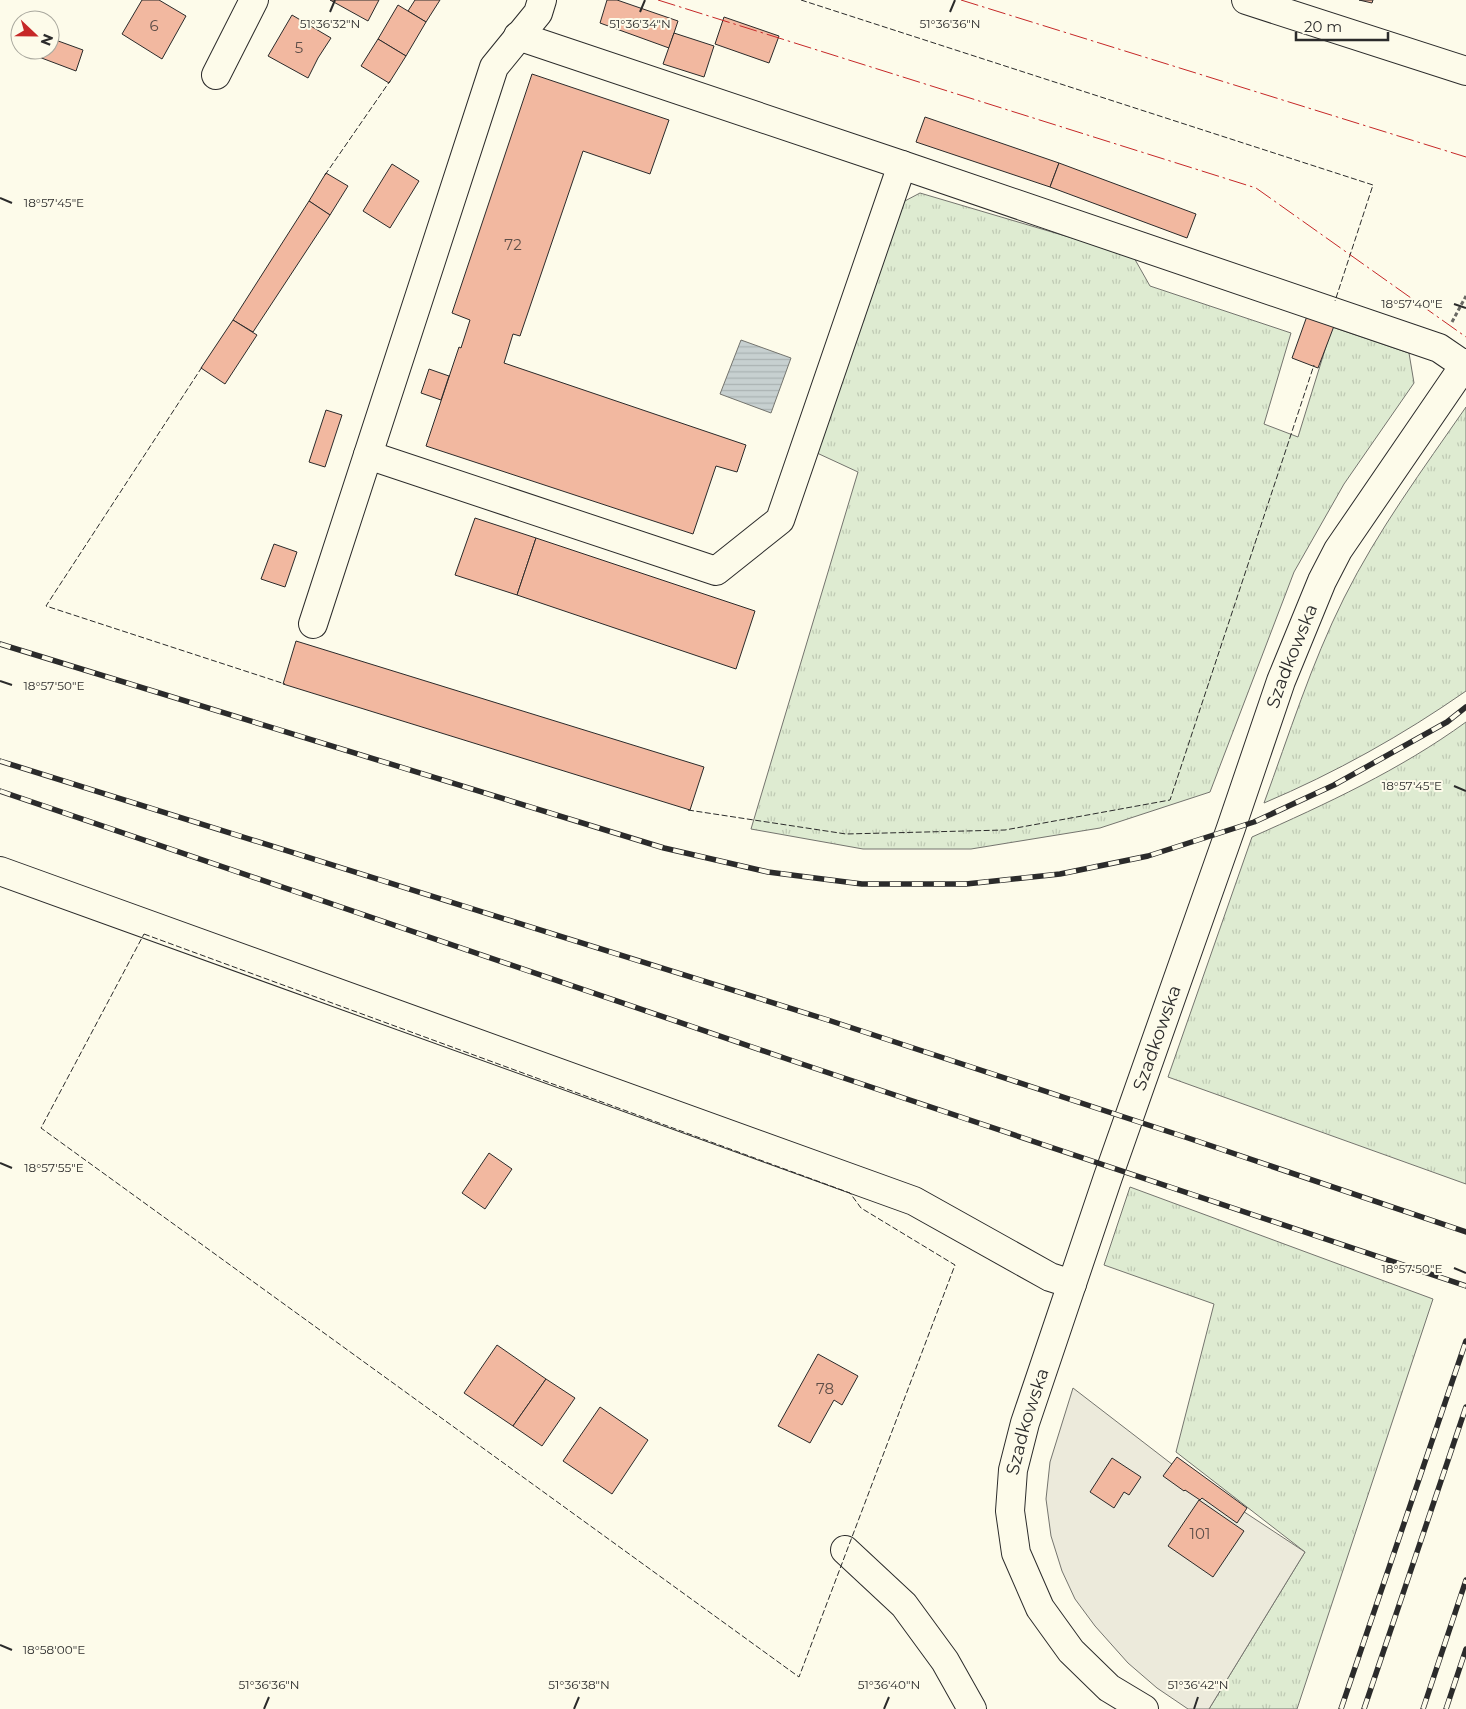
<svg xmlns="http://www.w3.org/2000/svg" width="1466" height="1709" font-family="Montserrat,sans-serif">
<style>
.grass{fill:url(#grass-tufts);stroke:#74746e}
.parking{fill:#eceadb;stroke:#74746e}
.water{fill:url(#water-rules);stroke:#74746e}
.building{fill:#f2b8a0;stroke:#2b2b2b}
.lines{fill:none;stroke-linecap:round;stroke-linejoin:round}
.minor-casing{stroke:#2b2b2b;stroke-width:30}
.path{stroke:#6a6964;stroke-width:3;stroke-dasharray:4 2.5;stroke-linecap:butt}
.minor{stroke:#fdfbea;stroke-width:28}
.rail-casing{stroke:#2b2b2b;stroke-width:5.5}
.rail{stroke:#fdfbea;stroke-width:4;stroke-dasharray:11;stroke-linecap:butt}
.fence{stroke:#2b2b2b;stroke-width:1;stroke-dasharray:6 2.5;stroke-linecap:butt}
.power{stroke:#c62828;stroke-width:1;stroke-dasharray:18 4 2.5 4;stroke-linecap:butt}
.ticks{fill:none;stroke:#2b2b2b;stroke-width:2}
.labels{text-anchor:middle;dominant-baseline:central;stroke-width:4;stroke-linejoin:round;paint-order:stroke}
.number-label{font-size:15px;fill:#5d4e48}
.street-label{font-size:18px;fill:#2b2b2b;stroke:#fdfbea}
.ticks-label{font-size:12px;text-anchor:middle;fill:#2b2b2b;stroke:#fdfbea;stroke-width:4;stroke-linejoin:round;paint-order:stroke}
</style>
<defs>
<pattern id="grass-tufts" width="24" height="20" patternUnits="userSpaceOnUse" patternTransform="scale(1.25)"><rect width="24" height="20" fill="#deebd1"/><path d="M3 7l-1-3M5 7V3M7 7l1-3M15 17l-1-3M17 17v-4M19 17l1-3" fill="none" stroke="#bfcab4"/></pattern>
<pattern id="water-rules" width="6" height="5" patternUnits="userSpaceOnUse" patternTransform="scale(1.25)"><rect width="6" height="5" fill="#c7d0d0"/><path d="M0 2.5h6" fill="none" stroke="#abb3b3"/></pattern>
</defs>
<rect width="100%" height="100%" fill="#fdfbea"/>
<!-- grass -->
<g class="grass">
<polygon points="920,193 1133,256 1150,286 1291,333 1264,424 1298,437 1332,327 1409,353 1414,383 1344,484 1294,572 1210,792 1100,828 971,849 863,849 751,829 858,472 817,453 901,203"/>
<path d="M1466,407V691C1403,735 1335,773 1264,803C1289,735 1311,664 1344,598C1378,530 1423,469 1466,407Z"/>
<path d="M1466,722V1184L1168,1077L1252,837C1326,804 1400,770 1466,722Z"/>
<polygon points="1130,1187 1433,1299 1297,1709 1209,1709 1305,1552 1176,1452 1214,1304 1104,1265"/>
</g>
<!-- parking -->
<polygon class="parking" points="1073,1388 1173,1465 1305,1552 1209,1709 1188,1709 1157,1688 1128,1663 1095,1626 1075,1599 1062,1571 1051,1536 1046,1499 1050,1462"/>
<!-- water -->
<polygon class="water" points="741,340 791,358 771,413 720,394"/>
<!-- building -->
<g class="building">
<polygon points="142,0 159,0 186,16 162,59 122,34"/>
<polygon points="330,0 379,0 368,21"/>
<polygon points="415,0 440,0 426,22 408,11"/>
<polygon points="607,0 617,0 678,21 669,48 600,23"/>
<polygon points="1359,0 1373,0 1372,3"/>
<polygon points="398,5 426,22 406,56 378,39"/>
<polygon points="292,15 331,38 318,58 308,78 268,56"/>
<polygon points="724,17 779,36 769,63 715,44"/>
<polygon points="674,33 714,46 704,77 663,64"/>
<polygon points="20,35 20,50 50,50 50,38 83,50 76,71 15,48"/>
<polygon points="378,39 406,56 389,83 361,66"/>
<polygon points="532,74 669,120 650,174 583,151 520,336 513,334 504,363 746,445 737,472 716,466 693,534 426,446 459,347 461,348 470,320 452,313"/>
<polygon points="925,117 1059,163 1050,187 916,142"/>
<polygon points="1059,163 1196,214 1187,238 1050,187"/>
<polygon points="392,164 419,181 390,228 363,211"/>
<polygon points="326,173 348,186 330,215 309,201"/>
<polygon points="309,201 330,215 253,332 233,320"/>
<polygon points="1307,316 1334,326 1318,368 1292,358"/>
<polygon points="233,320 257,335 225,384 201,368"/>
<polygon points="429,369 449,376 441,400 421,393"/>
<polygon points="326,410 342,415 325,467 309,462"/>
<polygon points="475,518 536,538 517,595 455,575"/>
<polygon points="536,538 755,611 736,669 517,595"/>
<polygon points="274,544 297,552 285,587 261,579"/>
<polygon points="296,641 704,767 690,810 283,684"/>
<polygon points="489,1153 512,1169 485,1209 462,1193"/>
<polygon points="497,1345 546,1379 513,1426 464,1393"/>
<polygon points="818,1354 858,1376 842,1405 834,1400 810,1443 778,1426"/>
<polygon points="546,1379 575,1398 542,1446 513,1426"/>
<polygon points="600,1407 648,1440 612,1494 563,1461"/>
<polygon points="1177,1457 1247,1508 1237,1523 1202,1498 1200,1500 1185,1490 1184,1491 1163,1476"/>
<polygon points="1112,1458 1141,1477 1129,1495 1124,1492 1114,1508 1090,1492"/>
<polygon points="1199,1500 1244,1531 1213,1577 1168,1546"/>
</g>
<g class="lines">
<defs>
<g id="minor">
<polyline points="1246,0 1466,71"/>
<polyline points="518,36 902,165 1439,348 1464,365"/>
<polyline points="216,75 254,0"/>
<polyline points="368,455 716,571 780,520 902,165"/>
<polyline points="313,624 494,67 538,13 542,0"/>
<polyline points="0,871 914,1201 1050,1277 1072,1284"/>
<polyline points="845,1550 904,1605 945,1661 972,1709"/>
<path id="s1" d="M1144,1709L1109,1688L1071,1651L1040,1608L1016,1553L1010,1511L1013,1470L1025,1423L1108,1177L1231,828L1281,681L1322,581L1338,550L1466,363"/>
</g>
</defs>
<!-- minor casing -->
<use href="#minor" class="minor-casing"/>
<!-- path -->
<polyline class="path" points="1452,322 1466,296"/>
<!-- minor -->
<use href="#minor" class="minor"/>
<defs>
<g id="rail">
<polyline points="0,644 664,848 768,872 862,884 966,884 1060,874 1148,856 1254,822 1334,785 1447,722 1466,707"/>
<polyline points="0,761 828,1020 1188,1138 1466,1232"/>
<polyline points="0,791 802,1064 1466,1286"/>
<polyline points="1341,1709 1466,1341"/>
<polyline points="1364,1709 1466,1407"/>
<polyline points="1423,1709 1466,1580"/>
<polyline points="1446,1709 1466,1649"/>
</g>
</defs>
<!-- rail casing -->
<use href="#rail" class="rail-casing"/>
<!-- rail -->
<use href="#rail" class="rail"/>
<!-- fence -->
<g class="fence">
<polyline points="801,0 1373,185 1335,301"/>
<polyline points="325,175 390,81"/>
<polyline points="202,367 46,606 285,684"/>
<polyline points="688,810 846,834 1005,830 1170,800 1314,365"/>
<polygon points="144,934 850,1193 861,1208 955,1265 799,1677 41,1128"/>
</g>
<!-- power -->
<g class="power">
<polyline points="658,0 1256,188 1466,337"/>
<polyline points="961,0 1466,157"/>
</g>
</g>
<!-- ticks -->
<path class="ticks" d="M330,12L335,0M640,12L645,0M950,12L955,0M0,198L12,203M1454,304L1466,308M0,681L12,685M1454,786L1466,791M0,1163L12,1168M1454,1268L1466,1273M0,1645L12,1650M264,1709L269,1697M574,1709L579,1697M884,1709L889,1697M1194,1709L1198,1697"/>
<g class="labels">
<!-- number labels -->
<g class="number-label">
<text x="154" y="25">6</text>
<text x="299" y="47">5</text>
<text x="513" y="244">72</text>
<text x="825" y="1388">78</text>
<text x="1200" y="1533">101</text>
</g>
<!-- street labels -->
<g class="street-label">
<text stroke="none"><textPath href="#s1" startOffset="1151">Szadkowska</textPath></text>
<text stroke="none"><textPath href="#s1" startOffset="746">Szadkowska</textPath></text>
<text stroke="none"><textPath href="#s1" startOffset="341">Szadkowska</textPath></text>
</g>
</g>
<g class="ticks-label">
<text x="330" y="28">51°36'32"N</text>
<text x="640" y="28">51°36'34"N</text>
<text x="950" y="28">51°36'36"N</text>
<text x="54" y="207">18°57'45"E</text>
<text x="1412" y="308">18°57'40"E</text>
<text x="54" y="690">18°57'50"E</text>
<text x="1412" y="790">18°57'45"E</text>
<text x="54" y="1172">18°57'55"E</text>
<text x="1412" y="1273">18°57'50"E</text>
<text x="54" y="1654">18°58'00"E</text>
<text x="269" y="1689">51°36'36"N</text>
<text x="579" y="1689">51°36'38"N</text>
<text x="889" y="1689">51°36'40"N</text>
<text x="1198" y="1689">51°36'42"N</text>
</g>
<!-- north arrow -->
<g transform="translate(35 35) rotate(112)"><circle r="24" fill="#fdfbea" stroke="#a9a89e"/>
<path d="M0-4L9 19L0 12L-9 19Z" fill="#c62828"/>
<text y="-8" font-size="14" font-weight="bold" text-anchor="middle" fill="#2b2b2b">N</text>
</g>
<!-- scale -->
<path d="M1296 32v8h92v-8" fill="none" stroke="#2b2b2b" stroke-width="2.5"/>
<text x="1304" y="32" font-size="15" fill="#2b2b2b" stroke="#fdfbea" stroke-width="4" paint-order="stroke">20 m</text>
</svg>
